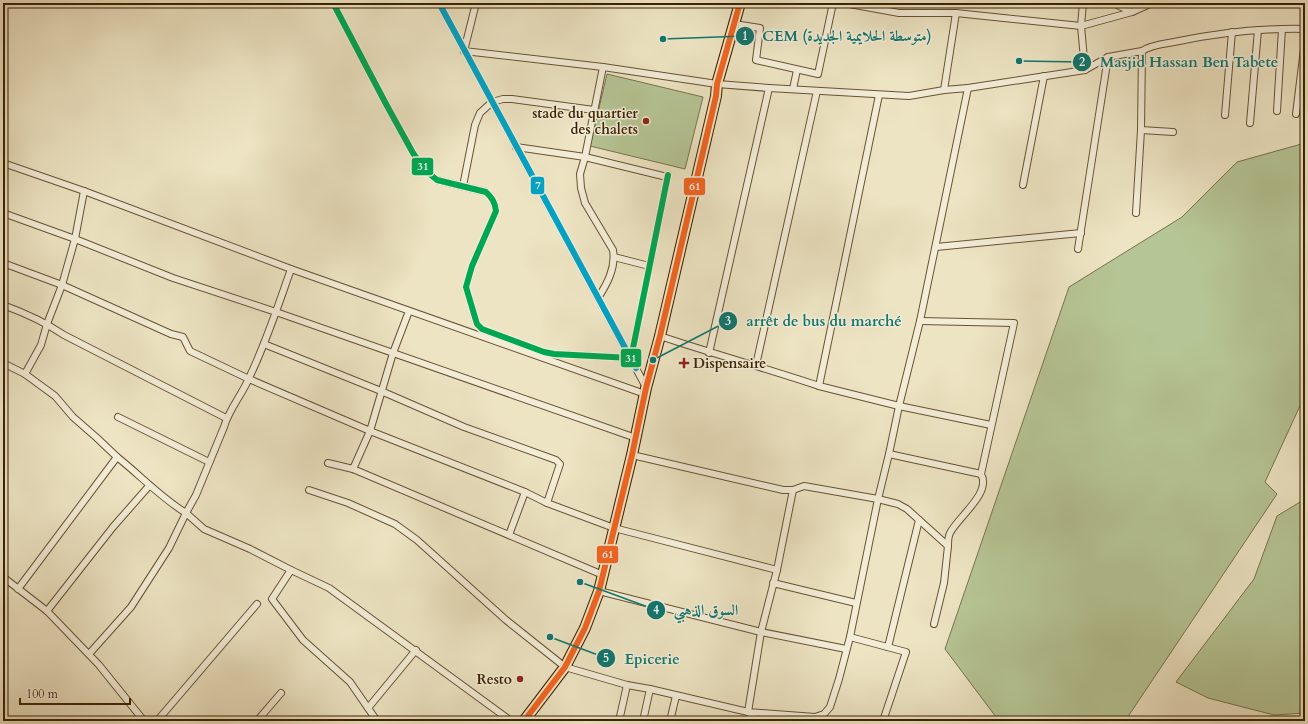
<svg xmlns="http://www.w3.org/2000/svg" width="1308" height="724" font-family="Cardo,Amiri,serif">
<style>
.green{fill:#b6c595;stroke:#78734c}
.lines{fill:none;stroke-linecap:round;stroke-linejoin:round}
.street-casing{stroke:#685232;stroke-width:8}
.primary-casing{stroke:#3b2102;stroke-width:12}
.street{stroke:#f3edd8;stroke-width:6}
.primary{stroke:#e6c282;stroke-width:10}
.bus-1-casing{stroke:#f3edd8;stroke-width:9}
.bus-2-casing{stroke:#f3edd8;stroke-width:9}
.bus-3-casing{stroke:#f3edd8;stroke-width:9}
.bus-1{stroke:#00a651;stroke-width:6}
.bus-2{stroke:#03a2c4;stroke-width:6}
.bus-3{stroke:#f26522;stroke-width:6}
.poi-dot{fill:#8f2418;stroke:#f3edd8;stroke-width:1.5}
.labels{text-anchor:middle;dominant-baseline:central;stroke-width:3;stroke-linejoin:round;paint-order:stroke}
.poi-label{font-size:14px;font-weight:bold;fill:#3b2102;stroke:#f3edd8;text-anchor:end}
.leader{fill:none;stroke:#0f766e;stroke-width:1.5}
.callout-dot{fill:#0f766e;stroke:#f3edd8;stroke-width:1.5}
.mark-label{font-size:12px;text-anchor:middle;font-weight:bold;fill:#fff}
.callout-label{font-size:15px;text-anchor:middle;font-weight:bold;fill:#0f766e;stroke:#f3edd8;stroke-width:3;stroke-linejoin:round;paint-order:stroke}
.line-badge{stroke:#f3edd8;stroke-width:1.5}
.badge-label{font-size:11px;text-anchor:middle;font-weight:bold;fill:#fff}
</style>
<rect width="100%" height="100%" fill="#ede4c3"/>
<filter id="stains"><feTurbulence type="fractalNoise" baseFrequency=".005" numOctaves="4"/><feColorMatrix values="0 0 0 0 .2 0 0 0 0 .09 0 0 0 0 .02 0 0 0 .5 -.17"/></filter>
<radialGradient id="worn" r=".72"><stop offset=".6" stop-color="#630" stop-opacity="0"/><stop offset="1" stop-color="#630" stop-opacity=".3"/></radialGradient>
<!-- green -->
<g class="green">
<polygon points="607,74 703,97 685,169 590,146"/>
<polygon points="1305,143 1305,395 1265,482 1277,494 1125,721 999,721 945,649 1069,287 1182,217 1237,162"/>
<polygon points="1305,499 1305,713 1274,715 1208,698 1176,682 1254,579 1277,516"/>
</g>
<g class="lines">
<defs>
<g id="street">
<path d="M333,3L386,104L413,153L425,170L437,180L486,192C492,198 495,202 496,211L472,266L466,287L477,324L482,329L544,352L554,354L631,358L668,175"/>
<polyline points="439,3 646,387"/>
<path d="M476,3L464,51L603,67L585,157L580,174L581,188L585,203L613,250C616,268 607,284 598,298"/>
<polyline points="844,3 899,13 956,13 1081,26 1132,12 1152,3"/>
<polyline points="1083,3 1081,26 1085,70"/>
<polyline points="1113,3 1132,12"/>
<polyline points="734,24 760,28 756,60 818,74 833,3"/>
<path d="M1142,51C1151,45 1163,44 1174,42C1217,33 1261,28 1305,29"/>
<polyline points="603,67 717,84 769,88 909,96 944,90 968,88 1085,70 1108,57 1142,51 1141,130 1136,213"/>
<polyline points="793,89 797,70"/>
<polyline points="944,90 956,13"/>
<polyline points="879,95 819,386 899,406 991,425"/>
<polyline points="1277,111 1282,29"/>
<polyline points="1296,114 1305,41"/>
<polyline points="1225,115 1232,32"/>
<polyline points="1250,123 1258,30"/>
<polyline points="1141,130 1173,132"/>
<polyline points="516,147 585,157 667,177"/>
<polyline points="3,163 84,191 291,269 645,394"/>
<polyline points="1023,185 1044,76"/>
<polyline points="463,186 475,125 480,113 492,102 503,99 512,99 594,110"/>
<polyline points="3,213 75,239 173,278 276,312 636,438"/>
<polyline points="936,247 1081,233"/>
<polyline points="1078,249 1108,57"/>
<polyline points="614,257 649,266"/>
<polyline points="3,263 62,285 171,334 183,337 190,351 249,379 370,431 525,492 547,503 614,528 777,570"/>
<path d="M3,305C25,313 45,322 64,335L226,418"/>
<path d="M920,321L1014,323L981,474C992,493 957,518 950,533C948,537 948,541 948,546"/>
<path d="M660,336C713,354 766,368 819,386"/>
<polyline points="264,344 381,391 464,427 556,460 560,464 547,503"/>
<polyline points="709,353 769,88"/>
<polyline points="3,363 25,374 55,396 73,417 97,438 117,457"/>
<polyline points="756,365 817,91"/>
<polyline points="25,374 41,345 47,324 62,285 75,239 84,191"/>
<polyline points="118,417 209,462"/>
<polyline points="889,454 981,474"/>
<polyline points="632,455 783,490 793,490 804,486 878,499 898,504 907,509 948,546 944,583 934,624"/>
<polyline points="328,463 353,469 603,575"/>
<polyline points="353,469 370,431 393,353 409,311"/>
<polyline points="309,490 348,503 395,524 417,540 506,620 565,667 627,685 650,689 748,712 756,718 757,721"/>
<polyline points="793,490 777,570 761,632 748,712 815,717 824,714 830,707 839,679 850,637 878,499 889,454 899,406 920,321 968,88"/>
<polyline points="509,535 525,492"/>
<polyline points="3,577 47,611 99,665 144,721"/>
<polyline points="773,583 856,603"/>
<path d="M18,589L117,457C140,475 160,497 186,513L196,495L224,427C229,409 242,395 249,378C266,343 278,306 291,269"/>
<polyline points="599,591 761,632 846,649"/>
<polyline points="47,611 113,527 149,486"/>
<polyline points="850,637 906,652 883,721"/>
<polyline points="888,647 919,520"/>
<polyline points="89,654 131,607 169,548 186,513 204,529 250,549 291,570"/>
<polyline points="368,708 416,650"/>
<polyline points="157,721 257,604"/>
<polyline points="257,721 281,693"/>
<polyline points="377,721 350,682 303,640 272,599 291,570 329,588 511,721"/>
<polyline points="619,721 627,685"/>
<polyline points="643,721 650,689"/>
<polyline points="670,721 676,696"/>
</g>
<polyline id="primary" points="524,721 565,667 585,628 599,591 632,455 646,388 660,336 716,96 717,84 740,3"/>
</defs>
<!-- street casing -->
<use href="#street" class="street-casing"/>
<!-- primary casing -->
<use href="#primary" class="primary-casing"/>
<!-- street -->
<use href="#street" class="street"/>
<!-- primary -->
<use href="#primary" class="primary"/>
<defs>
<path id="bus-1" d="M333,3L386,104L413,153L425,170L437,180L486,192C492,198 495,202 496,211L472,266L466,287L477,324L482,329L544,352L554,354L631,358L668,175"/>
<polyline id="bus-2" points="439,3 636,368"/>
<polyline id="bus-3" points="524,721 565,667 585,628 599,591 632,455 646,388 660,336 716,96 717,84 740,3"/>
</defs>
<!-- bus-1 casing -->
<use href="#bus-1" class="bus-1-casing"/>
<!-- bus-2 casing -->
<use href="#bus-2" class="bus-2-casing"/>
<!-- bus-3 casing -->
<use href="#bus-3" class="bus-3-casing"/>
<!-- bus-1 -->
<use href="#bus-1" class="bus-1"/>
<!-- bus-2 -->
<use href="#bus-2" class="bus-2"/>
<!-- bus-3 -->
<use href="#bus-3" class="bus-3"/>
</g>
<!-- markers -->
<g class="poi-dot">
<circle cx="646" cy="121" r="4"/>
<path d="M682 357h4v4h4v4h-4v4h-4v-4h-4v-4h4z"/>
<circle cx="520" cy="679" r="4"/>
</g>
<g class="labels">
<!-- poi labels -->
<g class="poi-label">
<text x="638" y="113">stade du quartier<tspan x="638" dy="16">des chalets</tspan></text>
<text x="693" y="363" text-anchor="start">Dispensaire</text>
<text x="512" y="679">Resto</text>
</g>
</g>
<!-- callouts -->
<path class="leader" d="M663 39L745 36M1019 61L1082 62M653 360L728 321M580 582L656 610M550 637L606 658"/>
<g class="callout-dot">
<circle cx="663" cy="39" r="4"/>
<circle cx="1019" cy="61" r="4"/>
<circle cx="653" cy="360" r="4"/>
<circle cx="580" cy="582" r="4"/>
<circle cx="550" cy="637" r="4"/>
<circle cx="745" cy="36" r="10"/>
<circle cx="1082" cy="62" r="10"/>
<circle cx="728" cy="321" r="10"/>
<circle cx="656" cy="610" r="10"/>
<circle cx="606" cy="658" r="10"/>
</g>
<g class="mark-label">
<text x="745" y="40">1</text>
<text x="1082" y="66">2</text>
<text x="728" y="325">3</text>
<text x="656" y="614">4</text>
<text x="606" y="662">5</text>
</g>
<g class="callout-label">
<text x="847" y="41">CEM (متوسطة الحلايمية الجديدة)</text>
<text x="1189" y="67">Masjid Hassan Ben Tabete</text>
<text x="824" y="326">arrêt de bus du marché</text>
<text x="706" y="615">السوق الذهبي</text>
<text x="652" y="664">Epicerie</text>
</g>
<g class="line-badge">
<rect x="411" y="157" width="23" height="19" rx="4" fill="#00a651"/>
<rect x="530" y="176" width="15" height="19" rx="4" fill="#03a2c4"/>
<rect x="683" y="177" width="23" height="19" rx="4" fill="#f26522"/>
<rect x="620" y="348" width="22" height="20" rx="4" fill="#00a651"/>
<rect x="596" y="545" width="23" height="19" rx="4" fill="#f26522"/>
</g>
<g class="badge-label">
<text x="423" y="170">31</text>
<text x="538" y="189">7</text>
<text x="695" y="190">61</text>
<text x="631" y="362">31</text>
<text x="608" y="558">61</text>
</g>
<!-- margin -->
<rect width="1308" height="724" fill="none" stroke="#ede4c3" stroke-width="16"/>
<rect x="4" y="4" width="1300" height="716" fill="none" stroke="#3b2102" stroke-width="2"/>
<rect x="8" y="8" width="1292" height="708" fill="none" stroke="#3b2102"/>
<!-- scale -->
<path d="M20 698v6h110v-6" fill="none" stroke="#3b2102" stroke-width="2"/>
<text x="26" y="698" font-size="12" fill="#3b2102" stroke="#f3edd8" stroke-width="3" paint-order="stroke">100 m</text>
<rect width="100%" height="100%" filter="url(#stains)"/>
<rect width="100%" height="100%" fill="url(#worn)"/>
</svg>
